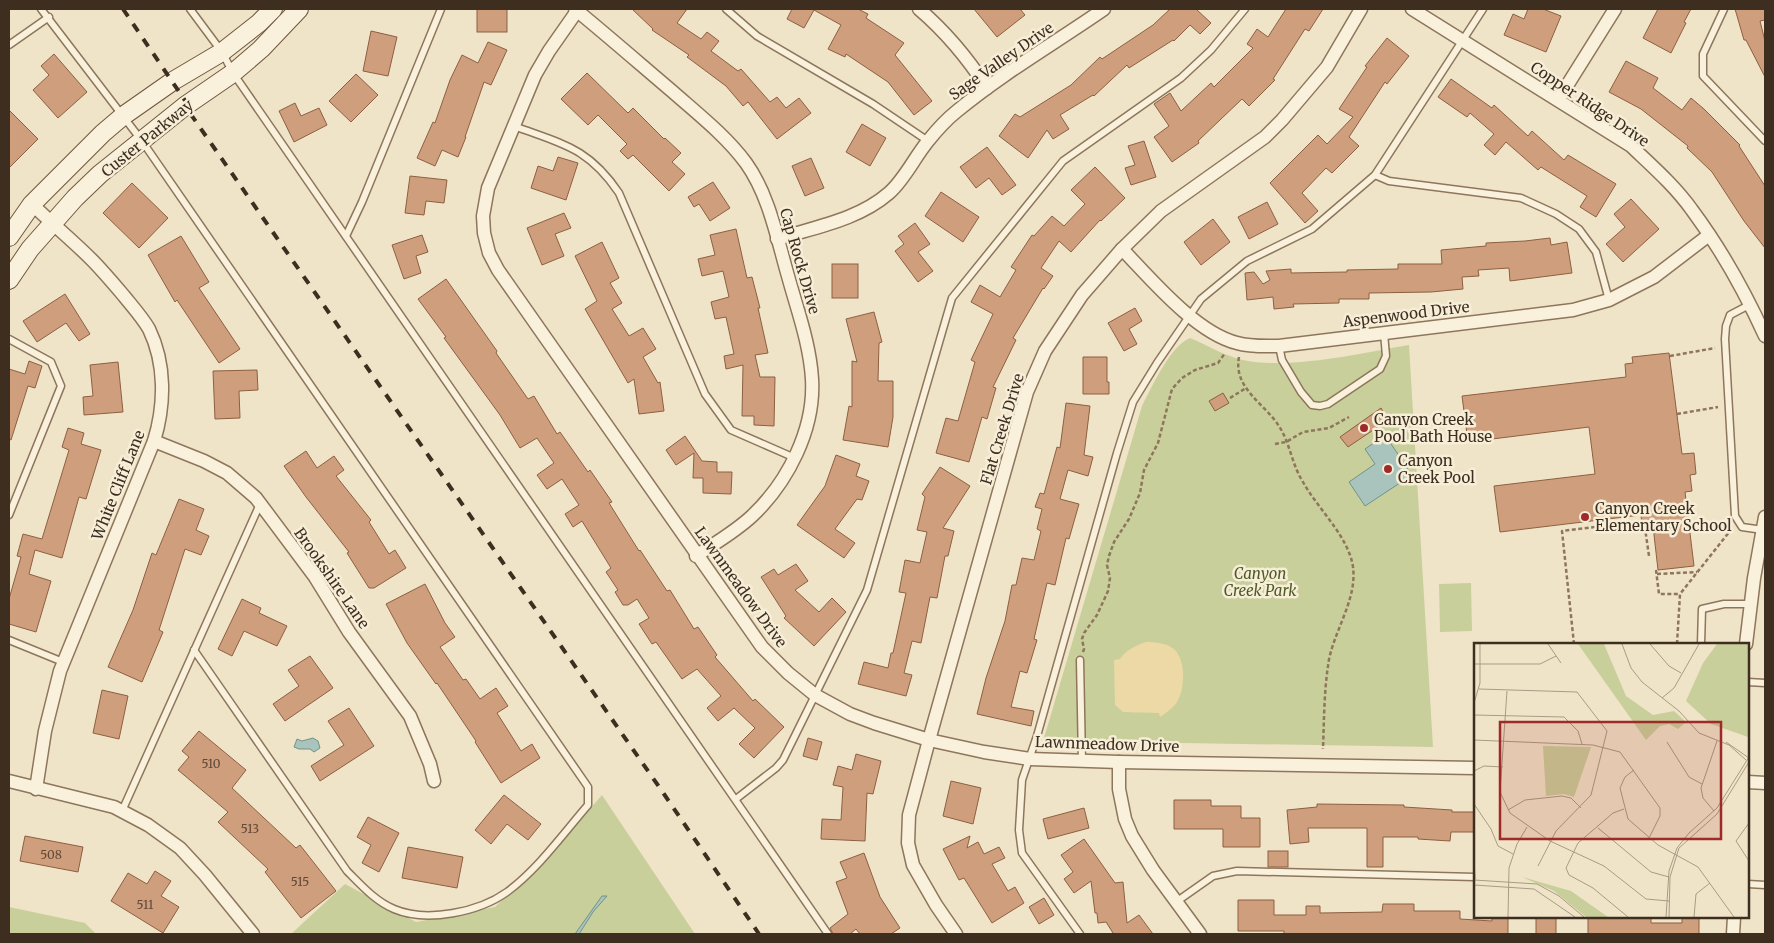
<svg xmlns="http://www.w3.org/2000/svg" width="1774" height="943" font-family="Merriweather,serif">
<style>
.green{fill:#c9cf9b}
.sand{fill:#ecd9a5}
.water{fill:#a9c4bc;stroke:#6f938a}
.building{fill:#cf9f7d;stroke:#8d5f41}
.lines{fill:none;stroke-linecap:round;stroke-linejoin:round}
.lane-casing{stroke:#8d765c;stroke-width:9}
.street-casing{stroke:#8d765c;stroke-width:15}
.secondary-casing{stroke:#6f573f;stroke-width:20}
.path{stroke:#8d765c;stroke-width:2.5;stroke-dasharray:4 2.5;stroke-linecap:butt}
.lane{stroke:#faf1dc;stroke-width:6}
.street{stroke:#faf1dc;stroke-width:12}
.secondary{stroke:#faf1dc;stroke-width:18}
.rail{stroke:#3d2e20;stroke-width:4;stroke-dasharray:9 9;stroke-linecap:butt}
.poi-dot{fill:#9e2a2b;stroke:#f7eed8;stroke-width:2}
.labels{text-anchor:middle;dominant-baseline:central;stroke-width:5;stroke-linejoin:round;paint-order:stroke}
.number-label{font-size:12px;fill:#624a37}
.street-label{font-size:15px;fill:#3d2e20;stroke:#f7eed8}
.poi-label{font-size:15px;fill:#3d2e20;stroke:#f7eed8;text-anchor:start}
.park-label{font-size:15px;font-style:italic;fill:#4d5a26;stroke:#f7eed8}
.inset-road{fill:none;stroke:#a89b85;stroke-width:1}
.view{fill:#9e2a2b;fill-opacity:0.15;stroke:#9e2a2b;stroke-width:2.5}
.inset-edge{fill:none;stroke:#3d2e20;stroke-width:2.5}
</style>
<rect width="100%" height="100%" fill="#f0e4c8"/>
<!-- green -->
<g class="green">
<path d="M1190,338C1207,345 1225,356 1243,360C1290,370 1361,353 1409,345L1433,747L1062,741L1044,738L1142,406C1151,388 1171,345 1190,338Z"/>
<polygon points="1471,583 1472,631 1440,632 1439,584"/>
<polygon points="602,795 695,934 291,934 345,884 416,922 495,907 567,835"/>
<polygon points="9,907 85,923 96,934 9,934"/>
</g>
<!-- sand -->
<path class="sand" d="M1146,642C1155,642 1168,643 1175,650C1186,661 1185,690 1177,702C1174,707 1165,714 1160,717L1159,713L1123,712L1115,705L1114,660L1120,659C1126,650 1135,646 1146,642Z"/>
<!-- water -->
<g class="water">
<polygon points="1385,435 1412,475 1365,506 1349,482 1375,464 1365,449"/>
<polygon points="313,738 318,741 320,748 314,752 310,749 299,749 294,747 297,739 302,741"/>
<polygon points="602,896 607,896 593,912 579,934 575,934"/>
</g>
<!-- building -->
<g class="building">
<rect x="477" y="9" width="30" height="23"/>
<polygon points="632,9 687,9 677,23 701,39 707,32 719,41 711,51 738,71 741,69 770,102 777,97 786,108 799,98 811,113 777,139 748,102 743,106 726,86 687,57 689,55 652,30 653,29"/>
<polygon points="792,9 858,9 868,14 866,18 904,43 895,55 932,101 914,115 888,82 846,54 845,57 828,49 841,25 814,10 804,28 787,19"/>
<polygon points="974,9 1020,9 1025,15 997,37"/>
<polygon points="1170,9 1196,9 1211,23 1200,34 1190,25 1174,41 1173,40 1129,68 1127,65 1094,96 1093,95 1060,115 1069,129 1053,139 1047,130 1028,158 999,136 1015,114 1020,117 1071,85 1100,57 1102,59 1153,25"/>
<polygon points="1286,9 1323,9 1309,31 1305,29 1273,79 1275,80 1249,106 1242,99 1198,141 1199,143 1172,162 1154,137 1169,126 1154,104 1170,93 1181,111 1211,83 1214,87 1253,48 1247,44 1257,29 1268,37"/>
<polygon points="1528,9 1543,9 1561,16 1546,52 1504,35 1513,14 1524,19"/>
<polygon points="1658,9 1691,9 1684,22 1686,23 1671,53 1643,38"/>
<polygon points="1735,9 1765,9 1765,20 1760,21 1765,41 1765,77 1746,40 1744,40"/>
<polygon points="371,31 397,37 388,76 363,71"/>
<polygon points="1387,38 1409,56 1387,84 1385,82 1349,137 1359,146 1332,173 1326,168 1302,193 1318,211 1305,223 1270,183 1318,135 1327,144 1353,117 1339,109 1367,67 1365,66"/>
<polygon points="488,42 507,50 491,85 484,82 465,137 466,137 458,157 442,150 435,166 417,158 433,122 435,123 450,80 462,55 478,63"/>
<polygon points="54,54 87,92 58,118 33,90 49,75 41,66"/>
<polygon points="1626,61 1658,78 1653,88 1682,110 1691,98 1704,109 1740,145 1739,146 1765,186 1765,248 1744,221 1712,172 1687,148 1688,146 1641,109 1609,92"/>
<polygon points="587,73 628,113 633,108 664,139 665,138 681,153 672,162 685,174 669,191 633,155 628,159 620,151 627,144 598,115 588,125 561,99"/>
<polygon points="356,74 378,95 351,122 329,101"/>
<polygon points="1451,79 1492,108 1494,105 1528,136 1532,131 1564,160 1568,155 1616,184 1596,217 1580,207 1587,196 1541,167 1538,170 1506,142 1495,155 1484,145 1494,134 1470,113 1467,117 1438,97"/>
<polygon points="295,103 301,116 319,108 327,125 294,142 279,111"/>
<polygon points="9,110 38,139 9,168"/>
<polygon points="862,124 886,138 870,166 846,152"/>
<polygon points="1144,141 1156,177 1131,185 1125,168 1135,165 1128,146"/>
<polygon points="987,147 1016,185 1002,195 989,178 976,188 960,167"/>
<polygon points="558,157 578,163 566,200 531,188 538,166 553,171"/>
<polygon points="811,158 824,188 805,196 792,166"/>
<polygon points="1095,167 1125,198 1101,221 1100,220 1071,252 1059,241 1041,268 1053,276 1044,289 1043,288 1013,338 1016,340 993,387 996,388 987,419 982,417 969,462 936,453 946,418 958,421 975,362 971,360 993,314 971,302 980,285 1000,297 1016,270 1011,267 1032,235 1034,236 1052,216 1064,226 1085,204 1071,190"/>
<polygon points="410,176 447,180 444,203 426,201 424,215 405,213"/>
<polygon points="713,182 730,208 710,221 699,204 694,207 688,197"/>
<polygon points="132,183 168,218 139,248 103,213"/>
<polygon points="941,192 979,217 963,242 925,216"/>
<polygon points="1631,199 1659,229 1623,262 1606,244 1625,227 1614,214"/>
<polygon points="1267,202 1278,224 1249,239 1238,217"/>
<polygon points="564,213 571,228 555,234 564,256 542,265 527,228"/>
<polygon points="1213,219 1230,242 1201,265 1184,242"/>
<polygon points="915,223 930,244 918,252 933,271 918,282 895,251 904,244 898,236"/>
<polygon points="736,229 747,278 752,277 760,308 758,308 768,353 755,355 760,377 775,377 774,426 754,425 754,416 742,416 743,365 726,369 724,356 734,354 726,317 715,319 711,302 729,297 723,271 702,276 698,259 715,255 710,235"/>
<polygon points="422,235 428,252 416,256 421,273 404,279 392,245"/>
<polygon points="181,236 209,282 199,288 240,349 219,363 177,300 175,302 148,255"/>
<polygon points="1550,238 1551,245 1567,242 1572,273 1510,281 1509,268 1478,270 1479,276 1462,277 1463,289 1431,292 1369,293 1369,299 1339,299 1339,303 1293,304 1294,307 1274,309 1273,297 1247,300 1245,273 1254,272 1263,284 1270,280 1266,271 1291,269 1291,273 1347,272 1347,270 1398,269 1398,264 1442,264 1441,250 1486,246 1486,243 1525,241"/>
<polygon points="602,242 619,278 610,283 622,303 612,309 629,336 643,328 656,349 643,357 658,383 660,382 664,411 639,414 634,379 628,383 585,309 597,301 575,256"/>
<rect x="832" y="264" width="26" height="34"/>
<polygon points="446,279 497,351 496,353 528,399 534,396 557,434 560,432 588,472 590,470 612,502 609,503 639,551 640,550 667,591 670,590 694,629 698,627 717,655 715,657 753,701 755,699 784,727 754,758 739,744 755,728 734,708 718,721 707,708 721,696 697,669 682,679 656,642 652,644 639,624 649,618 637,599 628,605 623,605 615,592 618,590 606,572 611,568 582,521 573,527 565,514 579,505 562,479 547,489 537,475 554,463 537,438 520,448 500,415 444,338 446,337 418,299"/>
<polygon points="65,294 90,334 79,341 66,323 37,342 23,321"/>
<polygon points="1135,308 1142,321 1129,329 1137,344 1124,351 1108,323"/>
<polygon points="874,312 882,342 879,343 878,381 893,381 893,417 888,447 843,440 849,406 852,407 852,361 857,362 846,319"/>
<polygon points="1669,353 1682,454 1694,453 1696,474 1690,475 1692,491 1685,492 1694,566 1658,570 1653,526 1642,527 1641,515 1500,532 1494,486 1595,474 1589,427 1468,442 1462,396 1626,377 1625,364 1633,363 1632,357"/>
<polygon points="1083,357 1107,357 1107,382 1109,382 1109,394 1083,394"/>
<polygon points="29,361 42,366 35,388 28,386 11,440 9,439 9,369 25,374"/>
<polygon points="118,362 123,412 84,415 83,397 93,396 90,365"/>
<polygon points="257,370 258,390 239,391 240,418 215,419 213,371"/>
<polygon points="1223,393 1229,403 1215,411 1209,401"/>
<polygon points="1066,403 1090,406 1084,455 1093,457 1088,476 1068,470 1060,499 1079,504 1069,539 1066,538 1055,585 1047,583 1034,639 1037,640 1027,673 1020,671 1011,707 1034,711 1031,726 977,714 986,678 1005,621 1012,585 1016,585 1022,558 1034,560 1041,531 1037,529 1042,509 1035,507 1040,493 1044,494 1057,447 1060,448"/>
<polygon points="1381,408 1388,420 1348,447 1340,437"/>
<polygon points="68,428 84,433 81,444 101,450 86,499 79,497 62,558 35,550 29,574 51,581 36,632 9,624 9,599 21,557 17,556 23,534 42,539 69,450 62,447"/>
<polygon points="685,436 702,461 717,462 717,472 732,472 731,494 703,493 703,478 693,478 694,453 676,465 666,450"/>
<polygon points="306,451 317,468 334,456 344,470 336,476 371,520 369,522 389,554 395,550 406,568 374,588 369,588 347,553 349,552 306,497 284,466"/>
<polygon points="836,455 860,464 856,476 869,481 862,500 857,499 835,529 855,543 844,558 797,525 825,486"/>
<polygon points="940,467 970,486 943,528 954,531 948,556 945,556 937,598 930,597 921,643 912,641 904,673 912,675 906,696 858,684 864,662 888,668 891,653 893,653 906,593 899,592 905,560 920,563 927,532 917,530 925,497 922,494"/>
<polygon points="179,499 204,509 196,530 209,536 201,555 185,549 159,630 163,632 142,682 108,667 133,610 152,553 156,555"/>
<polygon points="796,564 808,581 795,590 819,612 832,598 846,612 814,646 784,618 786,616 761,577 774,569 778,575"/>
<polygon points="425,584 445,623 455,637 440,647 463,680 466,679 480,699 496,688 508,706 497,713 521,751 532,744 540,758 501,783 475,742 476,741 437,683 436,684 407,643 386,604"/>
<polygon points="242,599 261,608 259,613 287,626 277,646 244,631 232,656 218,649"/>
<polygon points="310,656 333,688 285,721 273,704 299,686 288,670"/>
<polygon points="102,690 128,696 119,739 93,733"/>
<polygon points="349,708 374,746 320,781 311,766 344,745 328,721"/>
<polygon points="199,731 246,770 232,788 296,848 300,845 336,891 301,918 265,872 268,869 218,822 228,812 178,770 189,757 182,751"/>
<polygon points="808,738 822,742 817,760 803,756"/>
<polygon points="856,754 881,761 873,794 867,793 865,841 821,839 822,819 841,820 843,787 833,785 838,766 852,770"/>
<polygon points="951,781 981,788 973,824 943,816"/>
<polygon points="504,795 541,824 528,840 507,824 491,844 475,830"/>
<polygon points="1174,800 1211,800 1211,806 1241,806 1241,818 1260,818 1260,847 1223,847 1223,829 1174,829"/>
<polygon points="1317,804 1404,805 1404,807 1452,810 1452,812 1475,812 1475,832 1451,832 1450,841 1418,839 1418,837 1383,837 1383,867 1367,867 1367,828 1308,828 1309,842 1290,844 1287,810 1317,807"/>
<polygon points="1084,808 1089,828 1048,839 1043,819"/>
<polygon points="368,817 399,833 379,872 362,863 371,845 357,837"/>
<polygon points="25,836 83,847 78,872 20,861"/>
<polygon points="970,836 967,848 978,842 984,854 999,847 1005,858 992,864 1008,891 1015,887 1024,903 992,923 964,878 959,880 943,849"/>
<polygon points="1084,839 1115,883 1123,882 1127,923 1139,915 1153,934 1111,934 1113,933 1106,922 1098,923 1097,913 1095,913 1091,881 1074,893 1064,879 1073,872 1061,855"/>
<polygon points="408,847 463,857 457,888 402,878"/>
<rect x="1268" y="851" width="20" height="16"/>
<polygon points="864,853 880,897 900,928 891,934 860,934 856,929 850,934 833,934 830,928 848,914 836,882 847,878 840,862"/>
<polygon points="155,871 171,881 161,896 179,907 163,933 111,901 128,873 147,884"/>
<polygon points="1044,898 1054,915 1039,924 1029,907"/>
<polygon points="1238,900 1274,900 1274,915 1306,915 1306,906 1320,906 1320,913 1382,912 1383,904 1414,904 1414,911 1460,911 1460,919 1492,921 1492,917 1508,917 1508,934 1284,934 1284,931 1238,931"/>
<rect x="1536" y="917" width="20" height="17"/>
<polygon points="1588,917 1651,917 1651,923 1682,923 1682,917 1699,917 1699,934 1588,934"/>
</g>
<g class="lines">
<defs>
<g id="lane">
<path d="M41,9L142,141L588,787V805C563,834 538,869 507,892C479,912 427,923 394,909C375,901 361,885 347,871L194,650"/>
<polyline points="190,9 222,52 233,73 828,934"/>
<polyline points="726,9 757,36 873,104 928,141"/>
<polyline points="1724,9 1703,54 1703,76 1765,141"/>
<polyline points="9,45 49,17"/>
<path d="M514,126C562,144 588,147 619,193L705,394L731,430L795,458"/>
<polyline points="1375,175 1389,181 1521,198 1556,214 1579,229 1596,252 1609,300"/>
<polyline points="346,236 362,202 441,9"/>
<polyline points="1751,304 1730,315 1726,326 1725,339 1735,516 1742,527 1763,530"/>
<polyline points="9,339 51,362 61,386 9,515"/>
<polyline points="1279,346 1282,360 1301,392 1312,405 1320,406 1328,404 1380,369 1386,356 1384,333"/>
<polyline points="9,640 63,662"/>
<polyline points="1701,644 1702,609 1724,604 1750,604"/>
<polyline points="1080,660 1082,761"/>
<polyline points="1748,682 1765,683"/>
<polyline points="736,799 776,768 783,760 867,590 952,298 1063,161 1181,78 1211,50 1245,9"/>
<polyline points="122,811 260,504"/>
<polyline points="1748,884 1765,885"/>
<polyline points="1176,902 1213,876 1237,871 1475,877"/>
<polyline points="1080,934 1022,853 1019,830 1022,780 1037,736 1117,453 1133,402 1157,363 1201,299 1247,261 1312,229 1375,175 1483,9"/>
</g>
<g id="street">
<path d="M575,9C608,36 640,64 673,92C698,114 726,136 746,163C769,195 777,238 788,276C797,309 810,344 812,379C815,429 788,482 752,516C735,532 715,543 696,556"/>
<path d="M919,9C947,33 967,57 987,88"/>
<path d="M1412,9L1631,146C1652,166 1675,186 1692,210C1721,249 1745,292 1765,336"/>
<polyline points="577,11 549,51 535,75 488,188 483,216 484,233 489,253 498,270 762,647 788,673 815,695 850,714 874,723 929,740 984,752 1030,759 1119,762 1475,768"/>
<polyline points="1558,100 1615,9"/>
<path d="M32,204C51,223 72,240 91,259C102,270 113,283 124,296C132,306 142,317 149,329C166,364 165,405 154,441L60,671L45,731L36,789"/>
<path d="M777,239C815,227 858,220 889,193C905,179 914,158 928,141C936,131 947,119 957,111C1003,73 1055,43 1104,9"/>
<path d="M1122,249C1151,279 1196,333 1237,343C1250,347 1266,346 1279,346L1573,310L1609,300L1654,277L1709,235"/>
<polyline points="154,441 204,461 227,473 256,498 315,577 349,632 410,716 430,764 434,781"/>
<polyline points="1746,644 1754,578 1765,517"/>
<polyline points="1119,762 1119,789 1125,819 1132,836 1153,870 1200,934"/>
<polyline points="9,781 114,807 148,825 180,848 205,875 253,934"/>
<polyline points="1748,782 1765,783"/>
<polyline points="956,934 936,905 913,865 908,843 909,815 929,740 1027,392 1045,351 1082,295 1122,249 1161,211 1265,137 1282,120 1327,67 1361,9"/>
<polyline points="1733,934 1734,917"/>
</g>
<g id="secondary">
<polyline points="9,237 32,204 103,133 123,116 173,81 222,52 259,23 273,9"/>
<polyline points="9,280 30,249 75,198 100,174 185,106 233,73 261,49 299,9"/>
</g>
</defs>
<!-- lane casing -->
<use href="#lane" class="lane-casing"/>
<!-- street casing -->
<use href="#street" class="street-casing"/>
<!-- secondary casing -->
<use href="#secondary" class="secondary-casing"/>
<!-- path -->
<g class="path">
<polyline points="1670,356 1715,348"/>
<path d="M1239,357C1233,388 1264,403 1279,426C1290,443 1292,465 1303,482C1317,507 1340,528 1350,555C1364,593 1332,630 1328,666C1324,693 1324,722 1323,749"/>
<polyline points="1230,398 1246,388"/>
<polyline points="1677,414 1718,407"/>
<polyline points="1275,444 1286,442 1303,432 1329,428 1349,417"/>
<polyline points="1656,570 1659,594 1680,594"/>
<polyline points="1657,574 1697,572"/>
<polyline points="1574,644 1562,531 1644,521 1649,556"/>
<polyline points="1677,644 1680,594 1730,531"/>
<polyline points="1083,652 1084,649 1082,639 1084,633 1097,615 1108,591 1110,578 1107,565 1109,556 1114,542 1129,519 1140,493 1144,470 1158,443 1172,389 1182,378 1195,370 1218,363 1225,353"/>
</g>
<!-- lane -->
<use href="#lane" class="lane"/>
<!-- street -->
<use href="#street" class="street"/>
<!-- secondary -->
<use href="#secondary" class="secondary"/>
<!-- rail -->
<polyline class="rail" points="123,9 186,102 185,106 664,794 759,934"/>
</g>
<!-- markers -->
<g class="poi-dot">
<circle cx="1364" cy="428" r="5"/>
<circle cx="1388" cy="469" r="5"/>
<circle cx="1585" cy="517" r="5"/>
</g>
<g class="labels">
<!-- number labels -->
<g class="number-label">
<text x="211" y="763">510</text>
<text x="250" y="828">513</text>
<text x="51" y="854">508</text>
<text x="300" y="881">515</text>
<text x="145" y="904">511</text>
</g>
<!-- street labels -->
<g class="street-label">
<text transform="translate(1001 61) rotate(-35)">Sage Valley Drive</text>
<text transform="translate(1590 104) rotate(34)">Copper Ridge Drive</text>
<text transform="translate(147 138) rotate(-39)">Custer Parkway</text>
<text transform="translate(800 261) rotate(74)">Cap Rock Drive</text>
<text transform="translate(1406 314) rotate(-7)">Aspenwood Drive</text>
<text transform="translate(1002 429) rotate(-73)">Flat Creek Drive</text>
<text transform="translate(118 485) rotate(-68)">White Cliff Lane</text>
<text transform="translate(332 578) rotate(55)">Brookshire Lane</text>
<text transform="translate(741 587) rotate(54)">Lawnmeadow Drive</text>
<text transform="translate(1107 744) rotate(2)">Lawnmeadow Drive</text>
</g>
<!-- poi labels -->
<g class="poi-label">
<text x="1374" y="419">Canyon Creek<tspan x="1374" dy="17">Pool Bath House</tspan></text>
<text x="1398" y="460">Canyon<tspan x="1398" dy="17">Creek Pool</tspan></text>
<text x="1595" y="508">Canyon Creek<tspan x="1595" dy="17">Elementary School</tspan></text>
</g>
<!-- park labels -->
<g class="park-label">
<text x="1260" y="573">Canyon<tspan x="1260" dy="17">Creek Park</tspan></text>
</g>
</g>
<!-- overview -->
<g transform="translate(1474 643)">
<rect width="275" height="275" fill="#f0e4c8"/>
<path d="M104,1H130L152,53L179,72L200,68L212,79L204,86L195,81L186,83L172,97ZM243,1H275L274,94L237,81L212,58L229,20ZM69,103L117,104L100,154L90,151L72,153ZM48,234L97,248L134,274H112L80,248Z" fill="#c9cf9b"/>
<path class="inset-road" d="M74,1L87,20M148,1L157,25L168,39L205,68L225,90L255,102L272,117M176,1L195,23L207,30M0,21H66L82,13M5,46L103,49L133,88L117,152L82,188L64,223M33,48L26,149L36,170L76,198L130,223L172,256L195,258M188,55L200,45L225,1M0,60L6,40V1M0,72L90,74L104,88L108,101M0,97L119,102L146,109L186,165V173L175,195M193,99L215,134L228,141M252,99L275,115M160,127L151,134L146,145L154,176L184,202L224,224L260,274M0,128L10,123L29,124M0,161L17,186L24,203L39,211M150,166L139,170L104,200L92,225L95,232L119,245L154,274M34,167L51,157L88,153L97,155L107,165M240,168L229,155L227,145L243,98M275,180L262,198L275,218M124,185L177,229L195,234M0,213L1,236M0,237L63,241L85,253L110,274M0,242L60,246L101,274M34,274L35,225L43,201L53,184M192,274L195,228L203,205L215,190L243,165L275,114M195,274L196,234L205,205L243,171L275,119M220,274L222,251L236,240"/>
<path class="view" d="M26,79H247V196H26Z"/>
<rect width="275" height="275" class="inset-edge"/>
</g>
<!-- border -->
<rect width="1774" height="943" fill="none" stroke="#3d2e20" stroke-width="20"/>
</svg>
